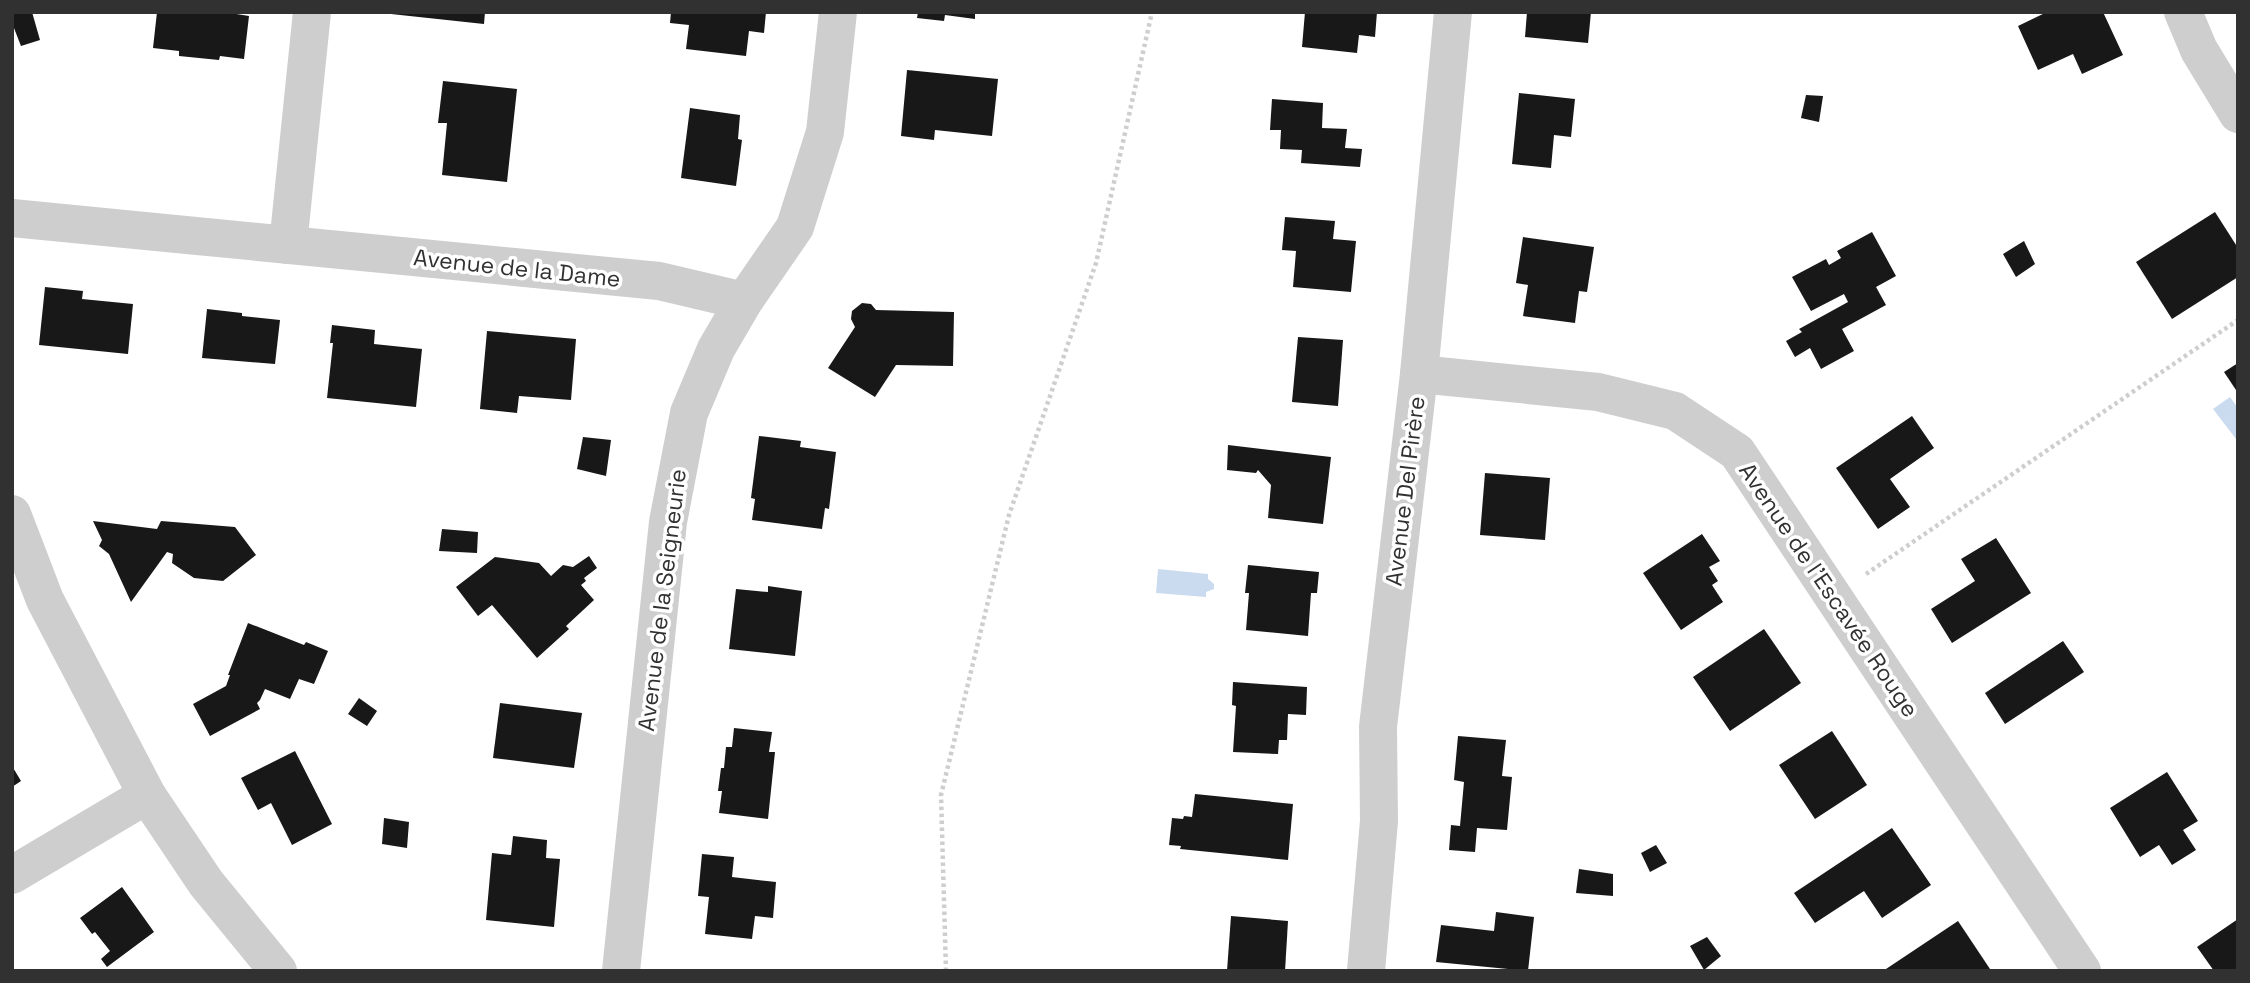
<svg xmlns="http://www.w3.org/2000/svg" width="2250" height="983" font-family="'Space Grotesk',sans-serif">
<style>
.water{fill:#cadbef}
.building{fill:#181818}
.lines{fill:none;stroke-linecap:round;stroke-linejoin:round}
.path{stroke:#cecece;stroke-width:4.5;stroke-dasharray:3.5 3.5;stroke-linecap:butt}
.minor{stroke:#cecece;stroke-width:38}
.labels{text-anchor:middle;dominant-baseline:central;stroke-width:7;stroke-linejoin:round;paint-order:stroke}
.street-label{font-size:23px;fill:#313131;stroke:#fff}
</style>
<rect width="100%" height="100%" fill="#fff"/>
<!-- water -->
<g class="water">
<polygon points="2230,397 2238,408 2236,439 2213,409"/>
<polygon points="1158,569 1208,574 1208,579 1214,584 1214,589 1206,592 1206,597 1156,593"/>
</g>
<!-- building -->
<g class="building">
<polygon points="12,12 32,12 40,40 21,46 12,23"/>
<polygon points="157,12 224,12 249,16 244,59 220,56 219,60 179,56 179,51 153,48"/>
<polygon points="391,12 485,12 484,24 391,14"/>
<polygon points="671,12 766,12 764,33 749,31 746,56 686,49 689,25 670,23"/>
<polygon points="918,12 975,12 975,19 945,15 944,21 917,18"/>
<polygon points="1305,12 1377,12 1375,37 1359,35 1357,53 1302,47"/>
<polygon points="1527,12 1591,12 1588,43 1525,37"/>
<polygon points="2047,12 2103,12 2123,55 2082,74 2073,54 2038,70 2018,26"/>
<polygon points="907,70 998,79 992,136 935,130 934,140 901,136"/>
<polygon points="443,81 517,89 507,182 442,175 447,123 438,123"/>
<polygon points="1519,93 1575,99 1571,137 1554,135 1551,168 1512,164"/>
<polygon points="1806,95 1823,96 1819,122 1801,118"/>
<polygon points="1272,99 1323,103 1322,128 1347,129 1345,148 1362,149 1360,167 1301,163 1302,150 1280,149 1281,130 1270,130"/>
<polygon points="690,108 740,115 738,139 742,140 736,186 681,178"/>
<polygon points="2215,212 2238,248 2238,277 2172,319 2136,262"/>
<polygon points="1285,217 1335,221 1333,239 1356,241 1351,292 1293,287 1296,251 1282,250"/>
<polygon points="1872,232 1896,276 1876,287 1886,305 1842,329 1854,351 1821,369 1810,348 1795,357 1786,341 1802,332 1799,329 1848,302 1844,294 1811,311 1792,277 1826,259 1829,265 1841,258 1837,251"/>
<polygon points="1523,237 1594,247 1587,292 1579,291 1575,323 1523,316 1528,285 1516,283"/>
<polygon points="2024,241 2035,264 2016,277 2003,254"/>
<polygon points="45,287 83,291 82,299 133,304 128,354 39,345"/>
<polygon points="862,303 871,304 876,310 954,312 953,366 896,365 875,397 828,368 855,327 851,319 852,311"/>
<polygon points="207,309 242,313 242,316 280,320 275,364 202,358"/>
<polygon points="332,325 375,330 374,344 422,349 416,407 327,398 333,343 330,343"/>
<polygon points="487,331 576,339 571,400 519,396 517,413 480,409"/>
<polygon points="1298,337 1343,340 1338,406 1292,402"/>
<polygon points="2238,363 2238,393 2224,372"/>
<polygon points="1912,416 1934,448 1890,479 1910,507 1878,529 1836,468"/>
<polygon points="759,436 801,441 800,447 836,452 829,509 825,508 822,529 752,520 755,499 751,498"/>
<polygon points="583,437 611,440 606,476 577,469"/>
<polygon points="1228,445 1331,457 1323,524 1268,518 1271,485 1258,470 1256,473 1227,470"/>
<polygon points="1485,473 1550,478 1545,540 1480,535"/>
<polygon points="93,521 157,529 161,521 235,527 256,555 223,581 194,578 172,563 173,554 167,552 131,602 109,554 99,546 102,540"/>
<polygon points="442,529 478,532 477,553 439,551"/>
<polygon points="1702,534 1720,561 1709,567 1718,581 1712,585 1723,602 1681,630 1643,573"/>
<polygon points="1996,538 2031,593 1952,643 1931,609 1975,581 1961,559"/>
<polygon points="589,556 597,568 584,578 586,581 581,585 594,600 566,626 569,629 537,658 492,605 478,616 456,587 495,557 539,563 551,576 563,565 573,567"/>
<polygon points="1248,565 1319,572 1317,593 1311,593 1308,636 1246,630 1249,593 1245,593"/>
<polygon points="768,586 802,591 795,656 729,649 736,589 768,592"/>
<polygon points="248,623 304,645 306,642 328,651 314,684 299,679 290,699 265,689 260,700 257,703 260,709 210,736 193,704 226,686 230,675 228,675"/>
<polygon points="1764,629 1801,683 1730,731 1693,677"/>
<polygon points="2063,641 2084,672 2005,724 1985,693"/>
<polygon points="1233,682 1307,687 1306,715 1288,714 1287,740 1279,740 1278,754 1233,752 1236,706 1232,705"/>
<polygon points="359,698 377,711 367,726 348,714"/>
<polygon points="500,703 582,713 574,768 493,758"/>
<polygon points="734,728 772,732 769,752 775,752 768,819 719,813 722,791 718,791 721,768 724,768 726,747 732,747"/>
<polygon points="1832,731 1867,785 1815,819 1779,765"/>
<polygon points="1458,736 1506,740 1502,776 1512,777 1507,830 1477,828 1475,852 1449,850 1451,825 1460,826 1464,782 1454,780"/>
<polygon points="295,751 332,824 292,845 271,803 258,810 241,778"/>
<polygon points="12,766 21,781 12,787"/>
<polygon points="2167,772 2198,821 2183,830 2196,850 2172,865 2159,845 2140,857 2110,808"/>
<polygon points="1195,794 1293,804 1288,860 1180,849 1181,846 1169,845 1172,818 1183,819 1184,816 1192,817"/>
<polygon points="384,818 409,822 407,848 382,844"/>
<polygon points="1892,828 1931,885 1882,918 1864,891 1815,923 1794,893"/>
<polygon points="513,836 547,840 546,858 560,859 554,927 486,920 492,853 511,855"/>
<polygon points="1656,845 1667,863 1650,872 1641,853"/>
<polygon points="702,854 734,857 732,877 776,882 773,918 755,916 752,939 705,934 709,897 698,896"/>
<polygon points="1579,869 1613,874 1613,896 1576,893"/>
<polygon points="122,887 154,932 107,967 101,959 110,951 95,932 92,934 80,918"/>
<polygon points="1496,912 1534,917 1528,971 1436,962 1441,925 1494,931"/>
<polygon points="1231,916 1288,921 1285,971 1227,971"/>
<polygon points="2238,919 2238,971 2214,971 2197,947"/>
<polygon points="1958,921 1990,969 1988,971 1883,971"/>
<polygon points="1707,937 1721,956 1704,970 1690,946"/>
</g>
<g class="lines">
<!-- path -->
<g class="path">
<polyline points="1866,574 2238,320"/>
<polyline points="946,971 941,795 1009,515 1096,263 1152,12"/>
</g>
<!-- minor -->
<g class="minor">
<polyline points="2183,12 2199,50 2238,114"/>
<polyline points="12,218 659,281 744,301"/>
<polyline points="288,245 312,12"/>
<polyline points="1419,374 1598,392 1675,411 1737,452 2082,971"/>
<polyline points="12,514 45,600 147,795 206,883 278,971"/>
<polyline points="12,875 147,795"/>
<polyline points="621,971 668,522 689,413 716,349 744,301 795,227 825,132 838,12"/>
<polyline points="1366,971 1379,821 1378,727 1419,374 1453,12"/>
</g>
</g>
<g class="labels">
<!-- street labels -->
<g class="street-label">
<text transform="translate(517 268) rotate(6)">Avenue de la Dame</text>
<text transform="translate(1405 491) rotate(-83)">Avenue Del Pirère</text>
<text transform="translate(1829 590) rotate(56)">Avenue de l'Escavée Rouge</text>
<text transform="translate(662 600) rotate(-83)">Avenue de la Seigneurie</text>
</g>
</g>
<!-- border -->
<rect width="2250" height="983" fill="none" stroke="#313131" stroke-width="28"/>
</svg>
